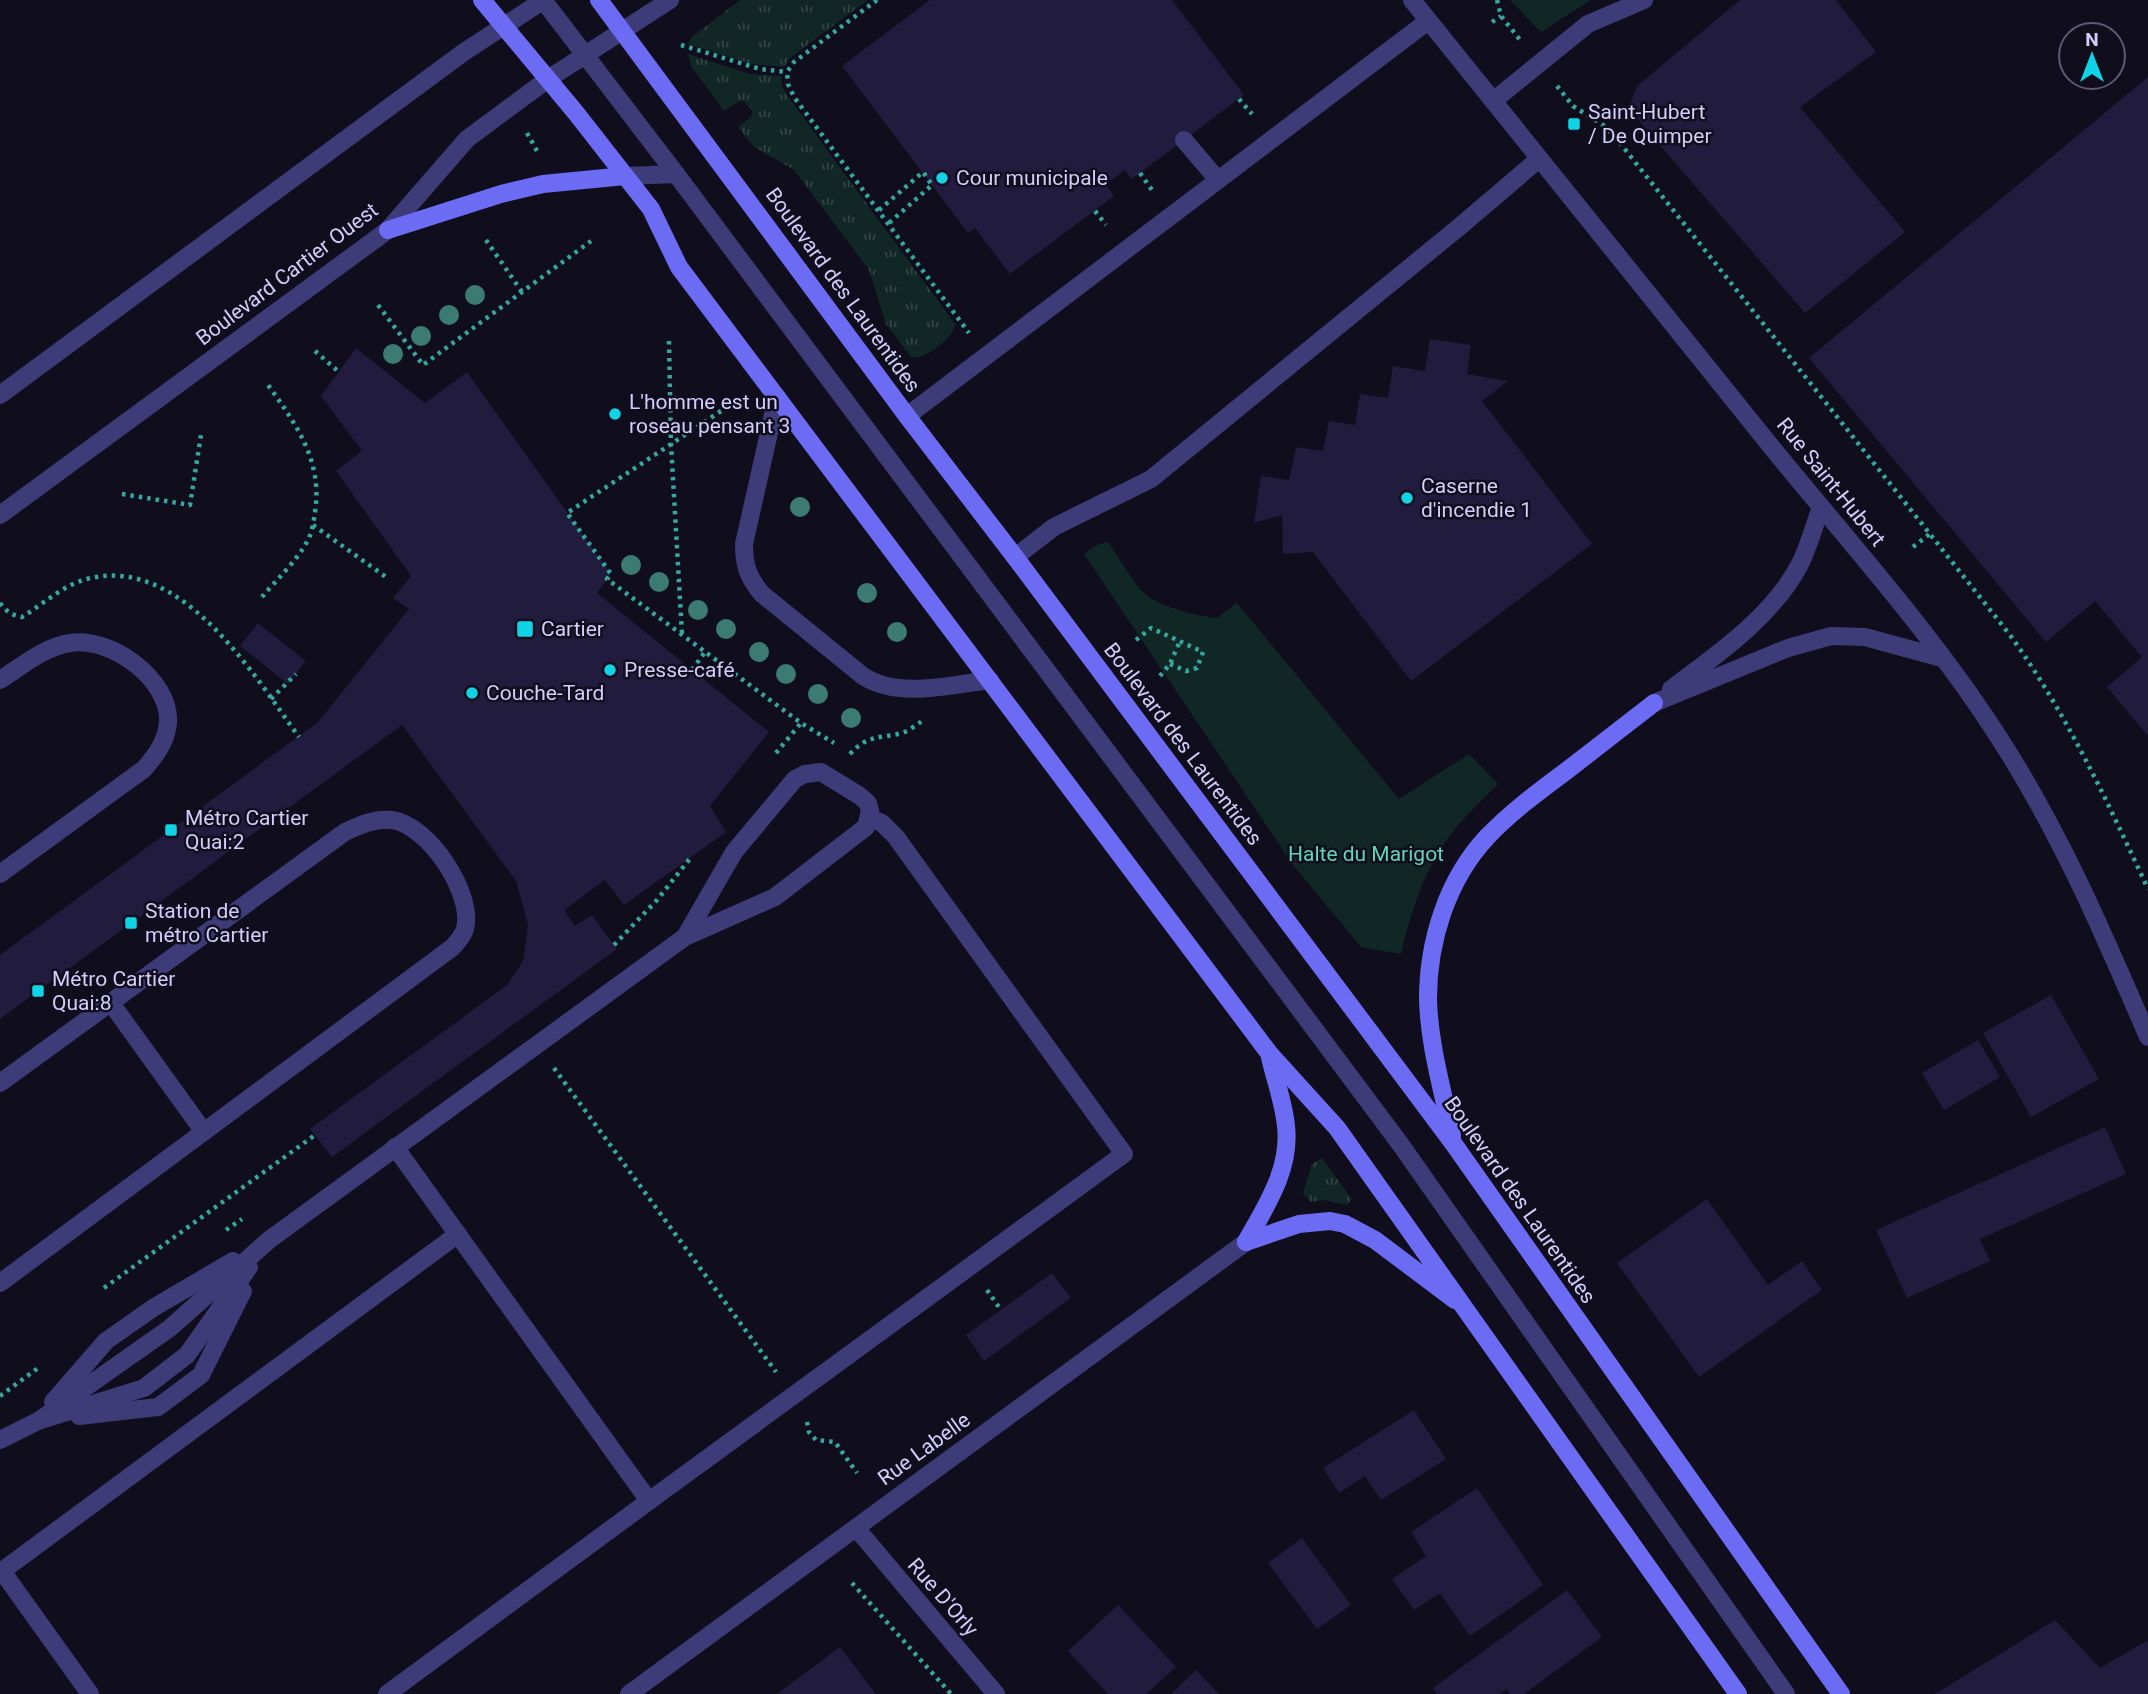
<svg xmlns="http://www.w3.org/2000/svg" width="2148" height="1694" font-family="Roboto,sans-serif">
<style>
.grass{fill:url(#grass-tufts)}
.park{fill:#112726}
.building{fill:#211b3d}
.lines{fill:none;stroke-linecap:round;stroke-linejoin:round}
.path{stroke:#36a79e;stroke-width:4.5;stroke-dasharray:3.5 5;stroke-linecap:butt}
.service{stroke:#3d3c79;stroke-width:18}
.minor{stroke:#3d3c79;stroke-width:18}
.tertiary{stroke:#3d3c79;stroke-width:18}
.secondary{stroke:#6c6bf4;stroke-width:18}
.tree{fill:#3c7b71}
.poi-dot{fill:#10d3e5;stroke:#100d1d;stroke-width:2.5}
.labels{text-anchor:middle;dominant-baseline:central;stroke-width:5;stroke-linejoin:round;paint-order:stroke}
.poi-label{font-size:21px;fill:#d2cdfb;stroke:#100d1d;text-anchor:start}
.street-label{font-size:21px;fill:#d2cdfb;stroke:#100d1d}
.park-label{font-size:21px;fill:#60d5b6;stroke:#100d1d}
</style>
<defs>
<pattern id="grass-tufts" width="24" height="20" patternUnits="userSpaceOnUse" patternTransform="scale(1.75)"><rect width="24" height="20" fill="#112726"/><path d="M3 7l-1-3M5 7V3M7 7l1-3M15 17l-1-3M17 17v-4M19 17l1-3" fill="none" stroke="#334546"/></pattern>
</defs>
<rect width="100%" height="100%" fill="#100d1d"/>
<!-- grass -->
<g class="grass">
<polygon points="740,0 868,0 798,52 788,60 785,67 751,64 688,44 692,37"/>
<path d="M688,54L750,74L781,76L782,86L786,94L955,324C954,338 925,360 911,357L886,324L869,270L794,170L753,146L738,127L751,117L752,111L744,101H740L724,111L691,66Z"/>
<polygon points="1322,1158 1352,1199 1347,1205 1323,1200 1311,1202 1303,1193 1312,1164"/>
</g>
<!-- park -->
<g class="park">
<polygon points="1510,0 1591,0 1541,32"/>
<path d="M1108,542C1119,557 1131,581 1144,593C1159,607 1197,616 1217,618L1237,603L1399,799L1469,754L1498,784C1480,802 1460,820 1446,841C1423,874 1410,915 1401,954L1361,947L1293,865L1084,554L1097,545Z"/>
</g>
<!-- building -->
<g class="building">
<polygon points="930,0 1172,0 1244,95 1132,179 1125,170 1106,184 1114,196 1010,274 975,228 968,233 842,66"/>
<polygon points="1740,0 1836,0 1876,52 1800,107 1905,232 1805,313 1628,108 1637,86"/>
<polygon points="2148,77 2148,736 2107,687 2142,657 2095,601 2046,642 1809,358"/>
<polygon points="1430,339 1471,345 1467,374 1508,381 1482,401 1592,544 1411,681 1313,552 1283,554 1282,515 1254,523 1261,476 1289,480 1296,447 1323,451 1329,421 1355,425 1360,394 1388,398 1393,366 1425,371"/>
<polygon points="356,348 425,403 467,372 611,574 597,593 769,732 710,806 726,832 624,905 605,880 564,910 575,926 592,915 617,949 332,1157 310,1129 507,985 523,961 528,925 516,881 402,725 0,1019 0,955 318,722 409,609 393,598 411,576 336,471 362,451 321,396"/>
<polygon points="258,623 306,661 288,684 240,646"/>
<polygon points="2051,995 2099,1079 2031,1117 1983,1033"/>
<polygon points="1978,1040 2000,1077 1944,1110 1922,1073"/>
<polygon points="2105,1127 2126,1174 1980,1239 1990,1261 1907,1298 1876,1230"/>
<polygon points="1707,1199 1768,1285 1802,1261 1822,1290 1699,1377 1617,1263"/>
<polygon points="1052,1273 1071,1298 984,1361 966,1335"/>
<polygon points="1414,1410 1446,1459 1381,1500 1365,1476 1339,1493 1323,1468"/>
<polygon points="1477,1488 1543,1585 1470,1636 1440,1593 1414,1610 1392,1579 1426,1556 1411,1532"/>
<polygon points="1302,1538 1351,1605 1317,1629 1268,1563"/>
<polygon points="1567,1590 1602,1637 1524,1694 1510,1694 1506,1689 1500,1694 1437,1694 1433,1688"/>
<polygon points="1118,1605 1176,1667 1146,1694 1108,1694 1068,1651"/>
<polygon points="2055,1620 2100,1668 2148,1640 2148,1694 1935,1694"/>
<polygon points="840,1647 876,1694 777,1694"/>
<polygon points="1196,1670 1219,1694 1171,1694"/>
</g>
<g class="lines">
<!-- path -->
<g class="path">
<polyline points="877,0 794,62 787,72 788,84 794,97 969,333"/>
<polyline points="1497,0 1501,16 1521,41"/>
<polyline points="1492,22 1501,16"/>
<polyline points="681,45 760,69 787,72"/>
<path d="M1557,86L1573,106L1603,125L1616,138L2010,635C2067,714 2107,801 2148,889"/>
<polyline points="1239,99 1252,114"/>
<polyline points="527,133 537,151"/>
<polyline points="1140,173 1152,190"/>
<polyline points="879,210 923,172 932,185 889,223"/>
<polyline points="1095,211 1106,225"/>
<polyline points="486,240 522,292"/>
<polyline points="378,305 423,365 591,241"/>
<polyline points="669,341 671,444 682,634"/>
<polyline points="315,351 339,372"/>
<polyline points="721,411 567,513 611,574 607,579 801,723 834,743"/>
<polyline points="122,494 190,505 201,435"/>
<polyline points="313,525 386,577"/>
<polyline points="1913,547 1931,533"/>
<path d="M262,597C277,579 298,560 309,538C312,531 314,520 315,512C323,461 296,424 268,385"/>
<path d="M0,603C6,611 11,615 22,617C42,605 63,585 87,579C181,554 253,674 299,737"/>
<polyline points="1136,640 1151,628 1203,652 1197,668 1186,671 1170,664"/>
<polyline points="692,670 705,652"/>
<polyline points="1160,676 1170,664 1180,641"/>
<polyline points="271,699 296,674"/>
<polyline points="776,753 801,723"/>
<path d="M850,754C868,734 879,739 902,733C909,731 916,725 922,721"/>
<polyline points="614,945 657,900 692,856"/>
<polyline points="554,1068 776,1372"/>
<polyline points="226,1230 242,1219"/>
<polyline points="104,1288 315,1135"/>
<polyline points="987,1290 1001,1310"/>
<polyline points="0,1396 38,1368"/>
<polyline points="807,1422 809,1432 816,1440 835,1442 857,1473"/>
<polyline points="852,1583 951,1694"/>
</g>
<!-- service -->
<g class="service">
<polyline points="543,0 676,174 1401,1145 1786,1694"/>
<polyline points="1493,101 1588,24 1644,0"/>
<polyline points="1184,140 1218,180"/>
<polyline points="625,176 676,174"/>
<path d="M777,397L744,544C744,566 748,577 762,594L863,676C898,699 950,685 990,680"/>
<polyline points="907,416 1428,21"/>
<polyline points="1015,557 1054,527 1151,479 1458,228 1539,159"/>
<path d="M0,680C22,666 44,647 70,643C111,636 171,680 168,723C166,742 156,755 144,769L0,874"/>
<polyline points="111,1003 204,1132"/>
<path d="M0,1083L345,832C360,825 375,818 392,820C429,825 474,894 465,929C463,936 457,942 453,947L0,1283"/>
<polyline points="395,1147 649,1501 1124,1154 896,837 882,823 870,818"/>
<polyline points="53,1402 106,1341 153,1308 233,1261"/>
<polyline points="79,1416 158,1407 201,1375 243,1291"/>
<polyline points="38,1421 170,1328 269,1240 685,937 775,897 866,827 870,811 868,803 860,796 821,772 805,774 795,779 734,852 685,937"/>
<polyline points="0,1440 38,1421 144,1388 187,1355 249,1267"/>
<polyline points="90,1694 2,1571 458,1234"/>
<polyline points="387,1694 649,1501"/>
</g>
<!-- minor -->
<g class="minor">
<polyline points="856,1528 996,1694"/>
<polyline points="629,1694 1246,1242"/>
</g>
<!-- tertiary -->
<g class="tertiary">
<path d="M1412,0C1533,152 1656,303 1778,455C1851,544 1929,631 1992,727C2056,823 2103,932 2148,1037"/>
<polyline points="0,395 384,111 464,52 544,0"/>
<polyline points="0,515 388,230 467,139 548,79 670,0"/>
<path d="M1671,689C1717,655 1773,616 1800,564C1809,546 1814,526 1821,507"/>
<polyline points="1654,703 1788,648 1831,636 1865,637 1942,658"/>
</g>
<!-- secondary -->
<g class="secondary">
<polyline points="482,0 576,113 651,209 679,267 1269,1053 1337,1128 1738,1694"/>
<polyline points="599,0 907,416 1015,557 1453,1143 1841,1694"/>
<polyline points="388,230 501,194 543,184 625,176"/>
<path d="M1452,1136C1443,1091 1429,1045 1428,999C1428,941 1447,880 1487,837C1511,812 1538,792 1565,772C1595,749 1624,726 1654,703"/>
<polyline points="1246,1242 1299,1224 1330,1221 1345,1224 1375,1240 1455,1300"/>
<path d="M1246,1242C1266,1206 1291,1169 1286,1126C1284,1103 1275,1080 1270,1057"/>
</g>
</g>
<!-- trees -->
<g class="tree">
<circle cx="475" cy="295" r="10"/>
<circle cx="449" cy="315" r="10"/>
<circle cx="421" cy="336" r="10"/>
<circle cx="393" cy="354" r="10"/>
<circle cx="800" cy="507" r="10"/>
<circle cx="631" cy="565" r="10"/>
<circle cx="659" cy="582" r="10"/>
<circle cx="867" cy="593" r="10"/>
<circle cx="698" cy="610" r="10"/>
<circle cx="726" cy="629" r="10"/>
<circle cx="897" cy="632" r="10"/>
<circle cx="759" cy="652" r="10"/>
<circle cx="786" cy="674" r="10"/>
<circle cx="818" cy="694" r="10"/>
<circle cx="851" cy="718" r="10"/>
</g>
<!-- markers -->
<g class="poi-dot">
<rect x="1567" y="117" width="14" height="14" rx="3.5"/>
<circle cx="942" cy="178" r="7"/>
<circle cx="615" cy="414" r="7"/>
<circle cx="1407" cy="498" r="7"/>
<rect x="516" y="620" width="18" height="18" rx="3.5"/>
<circle cx="610" cy="670" r="7"/>
<circle cx="472" cy="693" r="7"/>
<rect x="164" y="823" width="14" height="14" rx="3.5"/>
<rect x="124" y="916" width="14" height="14" rx="3.5"/>
<rect x="31" y="984" width="14" height="14" rx="3.5"/>
</g>
<g class="labels">
<!-- poi labels -->
<g class="poi-label">
<text x="1588" y="112">Saint-Hubert<tspan x="1588" dy="24">/ De Quimper</tspan></text>
<text x="956" y="178">Cour municipale</text>
<text x="629" y="402">L'homme est un<tspan x="629" dy="24">roseau pensant 3</tspan></text>
<text x="1421" y="486">Caserne<tspan x="1421" dy="24">d'incendie 1</tspan></text>
<text x="541" y="629">Cartier</text>
<text x="624" y="670">Presse-café</text>
<text x="486" y="693">Couche-Tard</text>
<text x="185" y="818">Métro Cartier<tspan x="185" dy="24">Quai:2</tspan></text>
<text x="145" y="911">Station de<tspan x="145" dy="24">métro Cartier</tspan></text>
<text x="52" y="979">Métro Cartier<tspan x="52" dy="24">Quai:8</tspan></text>
</g>
<!-- street labels -->
<g class="street-label">
<text transform="translate(287 274) rotate(-37)">Boulevard Cartier Ouest</text>
<text transform="translate(843 290) rotate(54)">Boulevard des Laurentides</text>
<text transform="translate(1831 482) rotate(51)">Rue Saint-Hubert</text>
<text transform="translate(1183 744) rotate(53)">Boulevard des Laurentides</text>
<text transform="translate(1520 1200) rotate(55)">Boulevard des Laurentides</text>
<text transform="translate(924 1449) rotate(-36)">Rue Labelle</text>
<text transform="translate(943 1597) rotate(49)">Rue D'Orly</text>
</g>
<!-- park labels -->
<g class="park-label">
<text x="1366" y="854">Halte du Marigot</text>
</g>
</g>
<!-- north arrow -->
<g transform="translate(2092 56)"><circle r="33" fill="#100d1d" stroke="#5e5a76" stroke-width="2"/>
<path d="M0-5L12 26L0 18L-12 26Z" fill="#10d3e5"/>
<text y="-10" font-size="19" font-weight="bold" text-anchor="middle" fill="#d2cdfb">N</text>
</g>
</svg>
